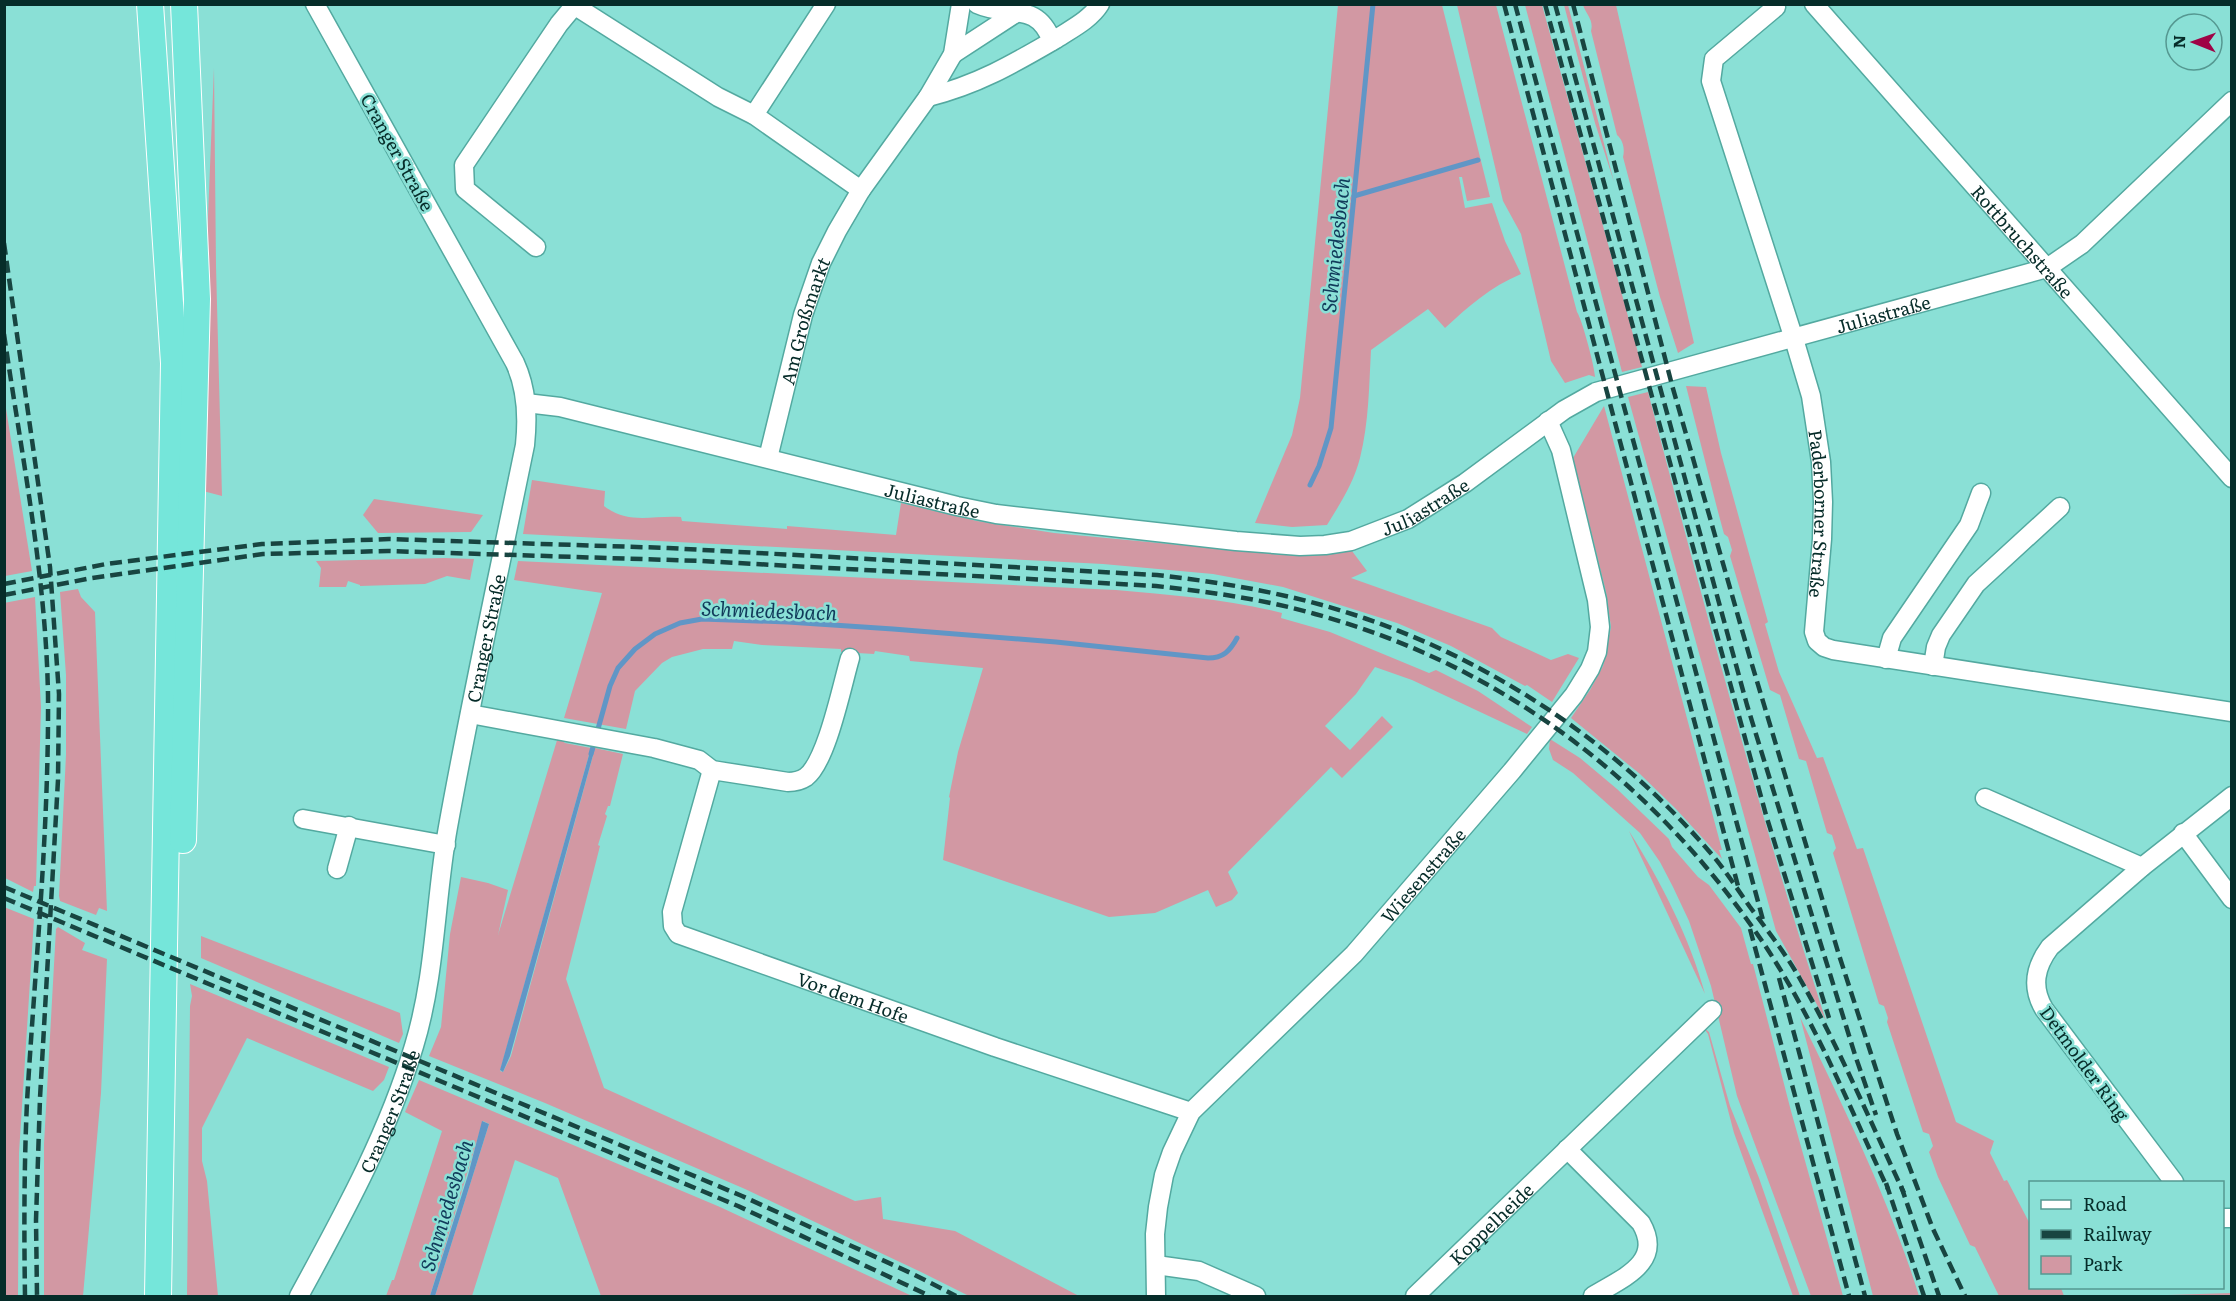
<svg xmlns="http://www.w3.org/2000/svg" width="2236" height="1301" font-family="Literata,serif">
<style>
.green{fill:#d298a3}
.water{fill:#6096c6}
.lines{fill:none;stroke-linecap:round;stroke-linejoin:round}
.stream{stroke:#6096c6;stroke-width:5}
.minor-casing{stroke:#53a9a0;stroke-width:21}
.highway-casing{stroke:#fff;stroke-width:28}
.minor{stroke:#fff;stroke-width:18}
.highway{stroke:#75e6da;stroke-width:26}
.rail{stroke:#184541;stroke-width:4.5;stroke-dasharray:12 6;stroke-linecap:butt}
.labels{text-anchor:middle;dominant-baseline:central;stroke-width:5;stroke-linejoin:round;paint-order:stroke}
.street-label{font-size:18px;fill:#062c29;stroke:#8ae0d6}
.water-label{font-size:20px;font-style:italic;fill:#113a5a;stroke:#8ae0d6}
</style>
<rect width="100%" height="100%" fill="#8ae0d6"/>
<!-- green -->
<g class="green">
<path d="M1338,5H1442L1490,197L1467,201L1462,177H1459L1465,208L1492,203L1505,241L1521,274C1490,287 1469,306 1445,328L1428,309L1371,350C1369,386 1369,422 1360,458C1354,482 1340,504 1327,525L1292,527L1255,523L1292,435L1300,398Z"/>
<path d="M1457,5H1496L1577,312C1582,319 1595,368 1595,377L1589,375L1565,383L1551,361L1521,234L1503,201Z"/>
<polygon points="1525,5 1542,5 1642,367 1622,372"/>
<polygon points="1564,5 1568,5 1614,182 1595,123"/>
<path d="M1583,5H1616L1694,343L1678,353L1660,297L1623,157C1625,149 1623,140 1617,135L1591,31C1594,20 1586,14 1583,5Z"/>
<polygon points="214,68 216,266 222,496 203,491 206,266"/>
<polygon points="1686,386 1706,387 1721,453 1768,622 1765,624 1779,672 1817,758 1823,757 1857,849 1863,848 1956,1122 1994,1141 1990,1153 2004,1181 2007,1180 2030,1224 2030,1288 2061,1288 2064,1296 1999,1296 1975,1247 1970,1245 1938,1177 1929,1152 1933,1146 1929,1134 1923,1132 1887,1022 1888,1018 1884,1006 1879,1004 1833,853 1836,848 1832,835 1827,833 1806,761 1799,759 1780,695 1770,690 1730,556 1732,550 1728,537 1724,534 1717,508"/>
<path d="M1648,392C1703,602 1759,814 1826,1021L1776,931L1628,397Z"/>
<polygon points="4,396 32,571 5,576 4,576"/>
<polygon points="1604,406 1722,850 1719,850 1722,859 1676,809 1640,774 1571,718 1590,690 1603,666 1611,627 1606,592 1573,458"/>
<path d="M532,480L605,491L604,506C629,525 652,515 681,517L682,521L787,529V526L896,535L901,503L977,521L1054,533L1284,555H1324L1352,551L1367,571L1351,578L1492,628L1501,637L1551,660L1568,654L1579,658L1552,702L1527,685L1525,686L1451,646L1397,623L1283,587L1213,574L1103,564L523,534Z"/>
<polygon points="374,499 483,515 471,532 378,533 363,515"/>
<polygon points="444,558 474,559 470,580 447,576 425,584 360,586 360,585 348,581 346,587 319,587 321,568 316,561"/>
<path d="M518,561L1116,590C1171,595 1228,599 1282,613L1281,618L1330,632L1429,673L1436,670L1478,691L1532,727L1527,734L1412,680L1375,667L1356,694L1325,726L1350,750L1382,716L1393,727L1342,778L1331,767L1228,872L1238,893L1232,900L1216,907L1208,890L1155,913L1109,917L943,860L950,798L949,797L958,752L983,668L910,661L909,656L875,651L874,654L841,652V649L762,645L734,641L732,649H703L672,657L662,663L635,691L626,729L564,718L602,593L514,580Z"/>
<polygon points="78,589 81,597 95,612 107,911 99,908 96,915 60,901 59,896 66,755 66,675 60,592"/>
<polygon points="35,597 41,707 36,886 34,886 33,892 5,878 4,603"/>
<polygon points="558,737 565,743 591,748 500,1071 503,1072 511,1056 595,748 623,754 610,806 608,806 605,814 607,816 598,845 600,846 566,979 604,1088 855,1201 881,1197 883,1219 955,1231 1079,1296 969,1296 921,1272 745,1189 545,1103 429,1056 441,1027 450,934 461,877 488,883 508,890 498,935"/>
<polygon points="1550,739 1580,758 1617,789 1669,839 1672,847 1698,877 1709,885 1741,928 1751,964 1753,964 1791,1111 1843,1296 1811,1296 1737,1096 1711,986 1689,921 1673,887 1660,862 1640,833 1573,773 1553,760 1549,749"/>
<path d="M1629,831C1661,882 1689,936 1705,994Z"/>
<polygon points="4,907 34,919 19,1153 18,1296 4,1296"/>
<polygon points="58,927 85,943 82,950 107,959 101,1093 83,1296 44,1296 44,1144 56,929"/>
<polygon points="201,936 400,1013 403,1034 399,1043 201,958"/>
<polygon points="190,984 389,1067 384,1080 373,1091 247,1038 202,1128 202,1161 207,1181 218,1296 187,1296 190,1006 192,996"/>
<path d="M1800,1017C1844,1108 1889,1199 1919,1296H1873Z"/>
<polygon points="1703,1027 1709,1032 1730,1106 1759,1178 1800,1296 1793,1296 1734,1133 1708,1034"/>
<polygon points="419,1080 720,1207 912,1296 601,1296 558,1178 515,1160 472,1296 435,1296 489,1124 483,1121 430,1296 386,1296 392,1280 394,1280 442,1131 405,1112"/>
<polygon points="2232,1293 2231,1296 2135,1296"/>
</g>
<!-- water -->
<g class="water">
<polygon points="591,748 595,748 510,1056 503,1072 500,1070"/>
<polygon points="482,1121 489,1124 435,1296 430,1296 468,1175"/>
</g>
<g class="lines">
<!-- stream -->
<g class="stream">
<polyline points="1354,196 1478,160"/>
<polyline points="1310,485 1319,466 1331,428 1373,4"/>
<path d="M591,754L610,686L618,668L635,649L655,634L680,623L702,619L788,622L893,629L1056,642L1208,658C1223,658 1230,651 1237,638"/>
</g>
<defs>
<g id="minor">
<polyline points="572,4 718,97 754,115 861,190"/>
<path d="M977,4C1010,19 1036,0 1052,41"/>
<path id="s1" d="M1814,4L2232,478"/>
<path id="s2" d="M1776,7L1714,59L1711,81L1794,339L1811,396L1821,462L1823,502L1822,539L1814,632L1817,641L1824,647L1833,650L2232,712"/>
<polyline points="953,54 1022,9"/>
<path d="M928,97C977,85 1013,64 1056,39C1071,29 1090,20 1100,4"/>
<polyline points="754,115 826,4"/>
<polyline points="536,247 465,189 464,165 559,24 574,6"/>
<path id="s3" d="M526,403L560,407L957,506L996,514L1236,541L1300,546L1325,545L1351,541L1408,519L1465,483L1564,410L1596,392L2047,268L2082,244L2232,101"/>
<path id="s4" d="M768,458L803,315L821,263L837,231L861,190L928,97L953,54L961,4"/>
<polyline points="1886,659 1892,638 1969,525 1981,493"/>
<polyline points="1933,666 1936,647 1941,635 1976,584 2060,507"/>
<path d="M470,714L654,748L699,760L712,770L788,782C794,782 800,781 806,777C827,761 842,685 850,658"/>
<path id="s5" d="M712,770L672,912L673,926L678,934L995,1047L1191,1112"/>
<polyline points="1985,798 2142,867"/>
<polyline points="303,819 446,845"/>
<polyline points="2183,833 2232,899"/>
<polyline points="337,869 349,826"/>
<path d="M1567,1149L1641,1223C1664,1263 1622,1278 1593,1296"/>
<path d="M2174,1182L2044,1009C2031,987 2035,967 2050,947L2142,867L2232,796"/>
<polyline points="2222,1218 2232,1218"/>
<polyline points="1156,1265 1199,1271 1256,1296"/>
<path id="s6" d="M299,1296C343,1215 388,1134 414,1046C436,974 435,899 448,827C471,699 499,572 525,445C528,416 527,389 515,363L315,4"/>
<path id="s7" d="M1156,1296L1155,1234L1158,1207L1164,1175L1172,1152L1191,1112L1354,954L1512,771L1574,695L1590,669L1597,652L1600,627L1597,600L1561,450L1548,421"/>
<path id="s8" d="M1415,1296L1712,1010"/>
</g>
<g id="highway">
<polyline points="150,4 174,363 158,1296"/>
<polyline points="183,840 197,299 184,4"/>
</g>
</defs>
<!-- minor casing -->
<use href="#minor" class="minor-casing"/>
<!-- highway casing -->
<use href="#highway" class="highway-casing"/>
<!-- minor -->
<use href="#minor" class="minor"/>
<!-- highway -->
<use href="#highway" class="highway"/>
<!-- rail -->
<g class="rail">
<polyline points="1504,4 1738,886"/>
<polyline points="1515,4 1763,920"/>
<polyline points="1545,4 1766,815 1829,1018"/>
<polyline points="1555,4 1747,705 1855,1055 1876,1115"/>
<polyline points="1573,4 1672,385 1750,658 1839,955 1897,1134 1933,1229 1965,1296"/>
<polyline points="4,243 50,567 59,694 58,780 40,1098 36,1220 37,1296"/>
<path d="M4,334C21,452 46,575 48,695C49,831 35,967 27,1102C24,1167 24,1232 25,1296"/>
<path d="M4,584L106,564L262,544L389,539L668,548L1157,575C1228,583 1297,595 1364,618C1498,664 1622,748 1714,857C1727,873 1738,890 1750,907C1767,930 1786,954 1800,979C1839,1047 1870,1121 1904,1193"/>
<path d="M4,595L92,578L263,554L388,551L702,561L1156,586C1210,592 1263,599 1315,614C1502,665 1654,782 1762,941C1814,1018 1849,1106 1888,1189"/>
<polyline points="4,887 742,1196 913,1274 956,1296"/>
<polyline points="4,898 738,1206 930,1296"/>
<polyline points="1750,929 1849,1296"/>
<polyline points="1779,978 1865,1296"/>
<polyline points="1886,1183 1924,1296"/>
<polyline points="1901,1186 1939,1296"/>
</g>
</g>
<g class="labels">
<!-- street labels -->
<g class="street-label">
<text transform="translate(398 152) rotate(61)">Cranger Straße</text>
<text stroke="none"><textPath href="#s1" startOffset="316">Rottbruchstraße</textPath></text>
<text stroke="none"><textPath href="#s3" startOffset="1426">Juliastraße</textPath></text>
<text stroke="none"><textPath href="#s4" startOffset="142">Am Großmarkt</textPath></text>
<text stroke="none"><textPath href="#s3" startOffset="418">Juliastraße</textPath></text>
<text stroke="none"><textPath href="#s3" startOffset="922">Juliastraße</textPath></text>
<text stroke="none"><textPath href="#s2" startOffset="552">Paderborner Straße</textPath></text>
<text stroke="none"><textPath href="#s6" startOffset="690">Cranger Straße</textPath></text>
<text stroke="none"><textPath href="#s7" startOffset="522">Wiesenstraße</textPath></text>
<text stroke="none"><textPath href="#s5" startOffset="357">Vor dem Hofe</textPath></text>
<text transform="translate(2085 1063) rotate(54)">Detmolder Ring</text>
<text stroke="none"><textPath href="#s6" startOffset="206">Cranger Straße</textPath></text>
<text stroke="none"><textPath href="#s8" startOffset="105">Koppelheide</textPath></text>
</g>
<!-- water labels -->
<g class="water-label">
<text transform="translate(1334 245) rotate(-84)">Schmiedesbach</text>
<text transform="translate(769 609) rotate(2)">Schmiedesbach</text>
<text transform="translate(445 1205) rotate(-73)">Schmiedesbach</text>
</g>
</g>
<!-- border -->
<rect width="2236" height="1301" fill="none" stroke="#062c29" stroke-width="12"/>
<!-- legend -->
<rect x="2029" y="1181" width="195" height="108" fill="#8ae0d6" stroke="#559891" stroke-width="1.5"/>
<rect x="2041" y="1200" width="30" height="9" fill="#ffffff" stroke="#559891" stroke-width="1.5"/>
<text x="2083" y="1211" font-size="18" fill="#062c29">Road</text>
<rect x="2041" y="1230" width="30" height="9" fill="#184541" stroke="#559891" stroke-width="1.5"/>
<text x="2083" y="1241" font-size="18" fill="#062c29">Railway</text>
<rect x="2041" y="1256" width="30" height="18" fill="#d298a3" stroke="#559891" stroke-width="1.5"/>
<text x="2083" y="1271" font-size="18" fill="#062c29">Park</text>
<!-- north arrow -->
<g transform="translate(2194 42) rotate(271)"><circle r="28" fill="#8ae0d6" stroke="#559891" stroke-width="1.5"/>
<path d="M0-4.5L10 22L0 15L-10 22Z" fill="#9f0346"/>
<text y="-9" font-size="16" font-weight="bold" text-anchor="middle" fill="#062c29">N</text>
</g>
</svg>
